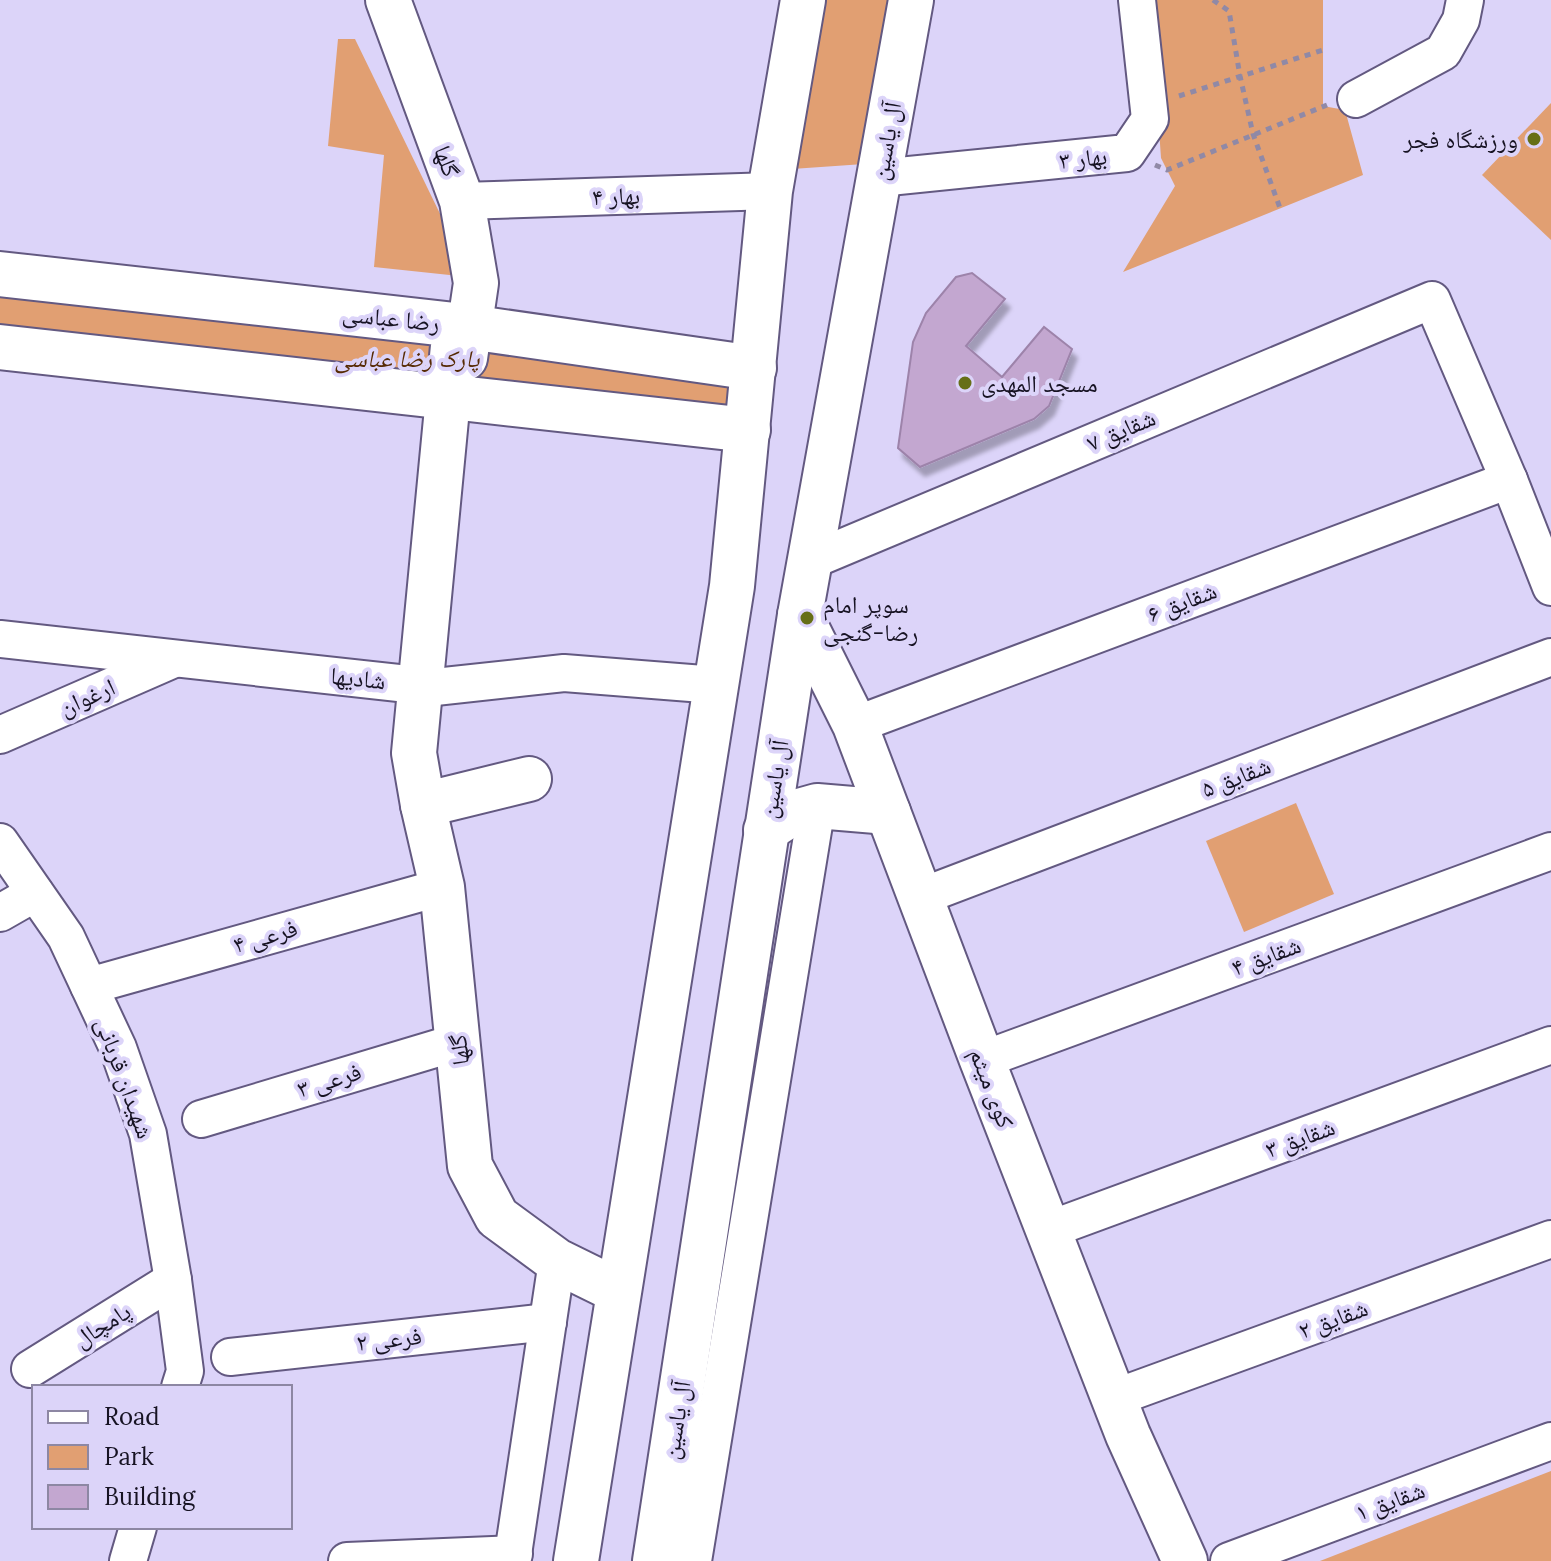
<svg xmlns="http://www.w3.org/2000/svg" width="1551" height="1561" font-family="Lora,'Noto Naskh Arabic',serif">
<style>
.green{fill:#e19f72}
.building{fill:#c3a7d0;stroke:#9d83aa;stroke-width:2;filter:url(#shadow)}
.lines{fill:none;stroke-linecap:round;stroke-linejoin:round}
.street-casing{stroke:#635981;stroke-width:40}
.secondary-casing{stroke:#635981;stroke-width:48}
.path{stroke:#9089a6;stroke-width:5;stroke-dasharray:6 6;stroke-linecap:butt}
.street{stroke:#fff;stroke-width:36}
.secondary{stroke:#fff;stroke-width:44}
.poi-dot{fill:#666f16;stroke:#dcd4f9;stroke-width:3}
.labels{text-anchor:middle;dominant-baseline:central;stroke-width:8;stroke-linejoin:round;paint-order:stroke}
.poi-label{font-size:24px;fill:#171323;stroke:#dcd4f9;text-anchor:start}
.street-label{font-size:24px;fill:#171323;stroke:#dcd4f9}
.park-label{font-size:24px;font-style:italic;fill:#562a04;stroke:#dcd4f9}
</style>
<defs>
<filter id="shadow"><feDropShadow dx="5" dy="9" stdDeviation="2" flood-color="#0004"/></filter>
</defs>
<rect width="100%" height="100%" fill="#dcd4f9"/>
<!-- green -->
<g class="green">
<polygon points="821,0 896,0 864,164 792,169"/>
<polygon points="1150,0 1323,0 1323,106 1345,110 1363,175 1123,272 1175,186 1161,158"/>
<polygon points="338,39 355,39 463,261 459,276 374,267 384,155 328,146"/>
<polygon points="1551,103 1551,240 1482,175"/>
<polygon points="0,290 448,337 443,388 0,334"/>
<polygon points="477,338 741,378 740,418 471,388"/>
<polygon points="1296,803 1334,894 1244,932 1206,841"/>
<polygon points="1551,1471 1551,1561 1320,1561"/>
</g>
<!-- building -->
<polygon class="building" points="972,273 1005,299 966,346 1002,377 1044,327 1072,349 1049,406 1034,419 920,467 898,448 913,342 926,313 956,277"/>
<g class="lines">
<defs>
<g id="street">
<polyline points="1356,99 1443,52 1461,20 1465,0"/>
<polyline points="879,178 1127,153 1150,119 1137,0"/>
<polyline points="462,201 770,191"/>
<polyline points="810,561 1432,300 1509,480 1551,587"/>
<polyline points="0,639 435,687 564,673 716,685"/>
<polyline points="855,725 1509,480"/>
<polyline points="0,735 174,659"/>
<polyline points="0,842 66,937 118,1048 148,1134 173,1280 185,1371 180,1387"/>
<polyline points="920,897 1551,657"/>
<polyline points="0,913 35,893"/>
<polyline points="89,986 442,887"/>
<polyline points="982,1060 1551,851"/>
<polyline points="201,1119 458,1042"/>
<polyline points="1048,1230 1551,1045"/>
<polyline points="230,1357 548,1322"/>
<polyline points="30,1369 173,1280"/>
<polyline points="1114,1398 1551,1239"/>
<polyline points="128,1561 138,1527"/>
<polyline points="347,1561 514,1554"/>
<polyline points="512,1561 557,1261"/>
<polyline points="693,1561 817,806"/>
<polyline points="1229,1561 1551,1441"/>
</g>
<g id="secondary">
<polyline points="388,0 462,201 476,283 465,358"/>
<polyline points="0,274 455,325 414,753 423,805 529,779"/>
<polyline points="469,327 754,368"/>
<polyline points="0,347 447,397"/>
<polyline points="460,398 748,430"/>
<polyline points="800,615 855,725 982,1060 1128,1435 1185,1561"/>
<polyline points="423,805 442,887 470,1166 497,1217 557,1261 618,1291"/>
<polyline points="766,830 792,813 817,806 888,812"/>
<polyline points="576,1561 732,586 770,191 803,0"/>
<polyline points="655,1561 800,615 911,0"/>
</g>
</defs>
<!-- street casing -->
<use href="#street" class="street-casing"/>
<!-- secondary casing -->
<use href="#secondary" class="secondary-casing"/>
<!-- path -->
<g class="path">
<polyline points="1213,0 1229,11 1240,76 1253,134 1280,208"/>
<polyline points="1179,96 1323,50"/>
<polyline points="1155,165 1167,170 1327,105"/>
</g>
<!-- street -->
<use href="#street" class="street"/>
<!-- secondary -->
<use href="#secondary" class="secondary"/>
</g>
<!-- markers -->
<g class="poi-dot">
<circle cx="1534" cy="139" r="8"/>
<circle cx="965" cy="383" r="8"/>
<circle cx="807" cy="618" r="8"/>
</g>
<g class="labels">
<!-- poi labels -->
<g class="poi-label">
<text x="1518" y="139" text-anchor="end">ورزشگاه فجر</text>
<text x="981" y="383">مسجد المهدی</text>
<text x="823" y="604">سوپر امام<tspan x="823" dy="28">رضا-گنجی</tspan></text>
</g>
<!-- street labels -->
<g class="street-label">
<text transform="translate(886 141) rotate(-80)">آل یاسین</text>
<text transform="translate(1083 158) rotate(-6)">بهار ۳</text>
<text transform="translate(447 161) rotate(70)">گلها</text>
<text transform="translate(616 196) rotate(-2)">بهار ۴</text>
<text transform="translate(391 318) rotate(6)">رضا عباسی</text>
<text transform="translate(1121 430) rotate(-23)">شقایق ۷</text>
<text transform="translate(1182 602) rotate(-21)">شقایق ۶</text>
<text transform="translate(358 678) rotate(6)">شادیها</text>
<text transform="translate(87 697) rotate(-24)">ارغوان</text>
<text transform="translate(1236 777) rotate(-21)">شقایق ۵</text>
<text transform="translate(774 779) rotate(-81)">آل یاسین</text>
<text transform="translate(265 936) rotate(-16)">فرعی ۴</text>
<text transform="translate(1266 956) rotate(-20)">شقایق ۴</text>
<text transform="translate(459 1050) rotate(-96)">گلها</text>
<text transform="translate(125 1078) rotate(70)">شهیدان قربانی</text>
<text transform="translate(329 1080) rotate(-17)">فرعی ۳</text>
<text transform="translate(992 1088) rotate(69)">کوی میثم</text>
<text transform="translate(1300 1138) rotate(-20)">شقایق ۳</text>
<text transform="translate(1333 1319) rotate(-20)">شقایق ۲</text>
<text transform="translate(102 1325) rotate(-32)">پامچال</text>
<text transform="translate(389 1339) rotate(-6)">فرعی ۲</text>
<text transform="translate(676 1420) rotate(-81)">آل یاسین</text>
<text transform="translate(1390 1501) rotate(-20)">شقایق ۱</text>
</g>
<!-- park labels -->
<g class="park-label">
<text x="407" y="358">پارک رضا عباسی</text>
</g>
</g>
<!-- legend -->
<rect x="32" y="1385" width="260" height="144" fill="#dcd4f9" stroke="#8d87a3" stroke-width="2"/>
<rect x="48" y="1411" width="40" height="12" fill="#ffffff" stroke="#8d87a3" stroke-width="2"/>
<text x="104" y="1425" font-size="24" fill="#171323">Road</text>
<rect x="48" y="1445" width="40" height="24" fill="#e19f72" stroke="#8d87a3" stroke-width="2"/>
<text x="104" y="1465" font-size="24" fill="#171323">Park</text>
<rect x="48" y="1485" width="40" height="24" fill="#c3a7d0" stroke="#8d87a3" stroke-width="2"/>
<text x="104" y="1505" font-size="24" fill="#171323">Building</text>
</svg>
